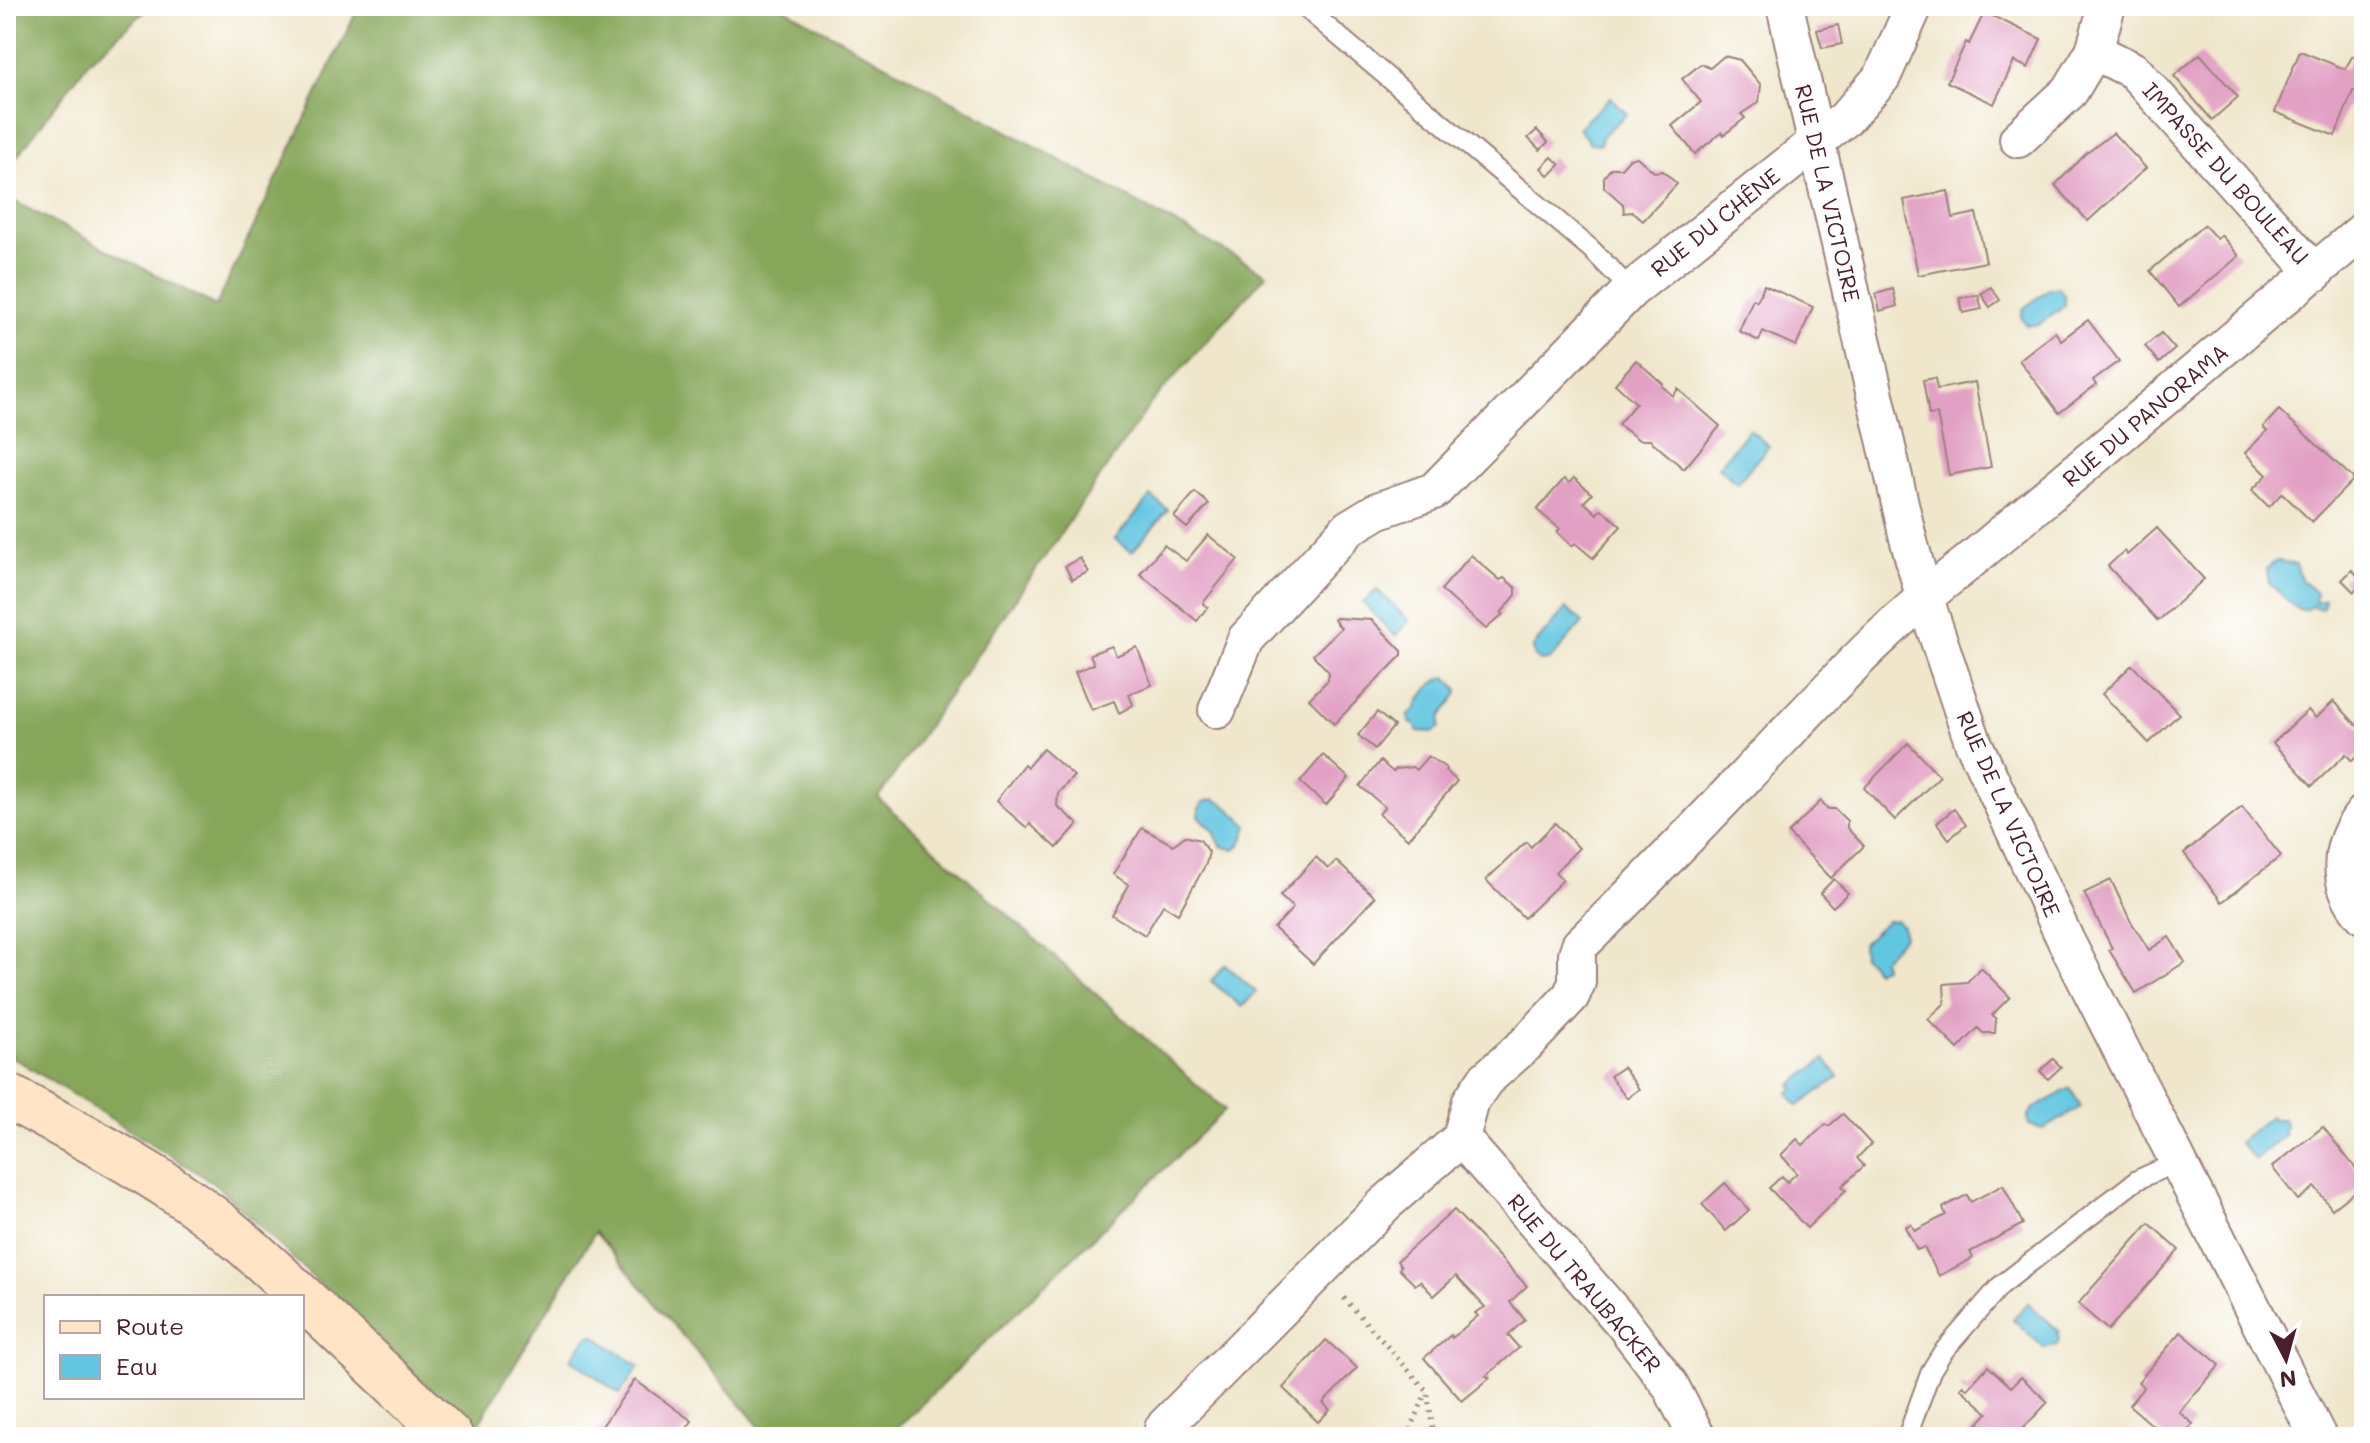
<svg xmlns="http://www.w3.org/2000/svg" width="2370" height="1443" font-family="Mali,sans-serif">
<style>
.forest{fill:#86a65a;stroke:#686242;stroke-width:2}
.water{fill:#63c6e1;stroke:#567286;stroke-width:2}
.building{fill:#e2a0c4}
.lines{fill:none;stroke-linecap:round;stroke-linejoin:round}
.service-casing{stroke:#9c827b;stroke-width:22}
.minor-casing{stroke:#9c827b;stroke-width:40}
.secondary-casing{stroke:#9c827b;stroke-width:48}
.path{stroke:#9c827b;stroke-width:5;stroke-dasharray:2 6;stroke-linecap:butt}
.service{stroke:#fff;stroke-width:18}
.minor{stroke:#fff;stroke-width:36}
.secondary{stroke:#ffe4c6;stroke-width:44}
.labels{text-anchor:middle;dominant-baseline:central;stroke-width:7;stroke-linejoin:round;paint-order:stroke}
.street-label{font-size:22px;fill:#4a1f2b;stroke:#fff}
</style>
<rect width="100%" height="100%" fill="#fff"/>
<filter id="ink" filterUnits="userSpaceOnUse"><feTurbulence type="fractalNoise" baseFrequency=".0125" numOctaves="2"/><feDisplacementMap in="SourceGraphic" scale="16" xChannelSelector="R" yChannelSelector="G"/><feConvolveMatrix kernelMatrix="1 2 1 2 8 2 1 2 1" color-interpolation-filters="sRGB"/></filter>
<filter id="wash" filterUnits="userSpaceOnUse"><feTurbulence type="fractalNoise" baseFrequency=".006" numOctaves="4" result="noise"/><feDisplacementMap in="SourceGraphic" scale="32" xChannelSelector="R" yChannelSelector="G"/><feGaussianBlur stdDeviation="1.8" result="paint"/><feColorMatrix in="noise" values="0 0 0 0 0 0 0 0 0 0 0 0 0 0 0 0 0 1.4 0 .05"/><feComposite in="paint" operator="in"/></filter>
<g filter="url(#wash)">
<rect width="100%" height="100%" fill="#efe6cb"/>
<!-- forest -->
<g class="forest">
<polygon points="6,6 151,6 90,60 6,171"/>
<polygon points="359,6 780,6 1267,274 1151,403 878,798 1225,1110 888,1437 768,1437 595,1232 474,1431 214,1183 6,1053 6,197 216,306"/>
</g>
<!-- water -->
<g class="water">
<polygon points="1611,97 1627,114 1602,136 1601,144 1590,143 1578,128"/>
<polygon points="2050,288 2059,288 2065,297 2065,305 2038,325 2027,325 2021,317 2024,308"/>
<polygon points="1749,429 1769,446 1737,483 1718,467"/>
<polygon points="1151,496 1168,510 1132,552 1115,539"/>
<polygon points="2279,561 2296,565 2302,581 2316,593 2315,603 2325,600 2323,608 2317,609 2311,606 2305,610 2297,609 2269,583 2267,569 2274,562"/>
<polygon points="1377,590 1409,621 1395,636 1363,603"/>
<polygon points="1566,608 1583,622 1551,659 1541,661 1535,657 1533,647"/>
<path d="M1446,677L1457,688L1458,693L1441,716L1439,728L1433,732L1418,731L1415,725L1409,722V714L1415,710C1419,699 1433,679 1446,677Z"/>
<polygon points="1213,799 1224,804 1248,826 1242,842 1235,850 1221,846 1214,831 1199,816 1199,809 1203,802"/>
<polygon points="1896,920 1903,926 1904,936 1882,960 1884,967 1875,971 1871,963 1863,957 1862,944 1887,921"/>
<polygon points="1225,965 1256,992 1242,1007 1211,981"/>
<polygon points="1825,1059 1839,1077 1798,1106 1788,1093 1794,1089 1791,1085"/>
<polygon points="2070,1088 2081,1107 2043,1129 2029,1125 2028,1117 2033,1109"/>
<polygon points="2270,1116 2273,1119 2283,1119 2286,1124 2283,1131 2285,1134 2255,1160 2239,1142"/>
<polygon points="2028,1303 2060,1332 2057,1334 2059,1339 2057,1345 2044,1348 2013,1319"/>
<polygon points="593,1335 639,1366 620,1394 571,1359 588,1336"/>
</g>
<g id="blocks">
<!-- building -->
<g class="building">
<polygon points="1982,11 2041,39 2028,68 2014,61 1994,104 1947,82 1966,42 1969,44 1983,15 1981,14"/>
<polygon points="1838,25 1842,44 1822,48 1817,30"/>
<polygon points="2300,51 2345,69 2352,57 2364,54 2364,93 2353,91 2335,136 2275,112"/>
<polygon points="2200,54 2238,97 2212,120 2174,76"/>
<polygon points="1724,56 1740,60 1761,85 1759,102 1741,114 1745,118 1724,135 1722,132 1695,154 1672,126 1701,102 1682,79 1701,64 1710,68"/>
<polygon points="1537,130 1548,142 1540,150 1528,138"/>
<polygon points="2113,133 2146,168 2088,221 2055,185 2087,153"/>
<polygon points="1552,157 1560,165 1549,176 1541,168"/>
<polygon points="1637,157 1654,172 1663,171 1677,184 1643,221 1632,212 1624,213 1623,204 1604,187 1604,177 1611,168 1621,168 1629,159"/>
<polygon points="1948,191 1953,218 1976,213 1986,262 1918,275 1904,200"/>
<polygon points="2204,225 2217,239 2221,235 2239,256 2179,307 2150,271"/>
<polygon points="1764,285 1813,307 1796,346 1763,331 1759,341 1739,331 1753,299 1757,301"/>
<polygon points="1991,287 2000,300 1990,307 1981,294"/>
<polygon points="1893,289 1897,306 1880,311 1876,294"/>
<polygon points="1978,295 1982,309 1963,313 1960,298"/>
<polygon points="2088,320 2119,361 2093,380 2096,385 2059,413 2019,360 2055,332 2061,340"/>
<polygon points="2161,333 2175,349 2159,363 2145,346"/>
<polygon points="1636,360 1663,384 1662,386 1673,396 1678,389 1720,426 1684,469 1650,440 1639,440 1618,424 1636,403 1615,384"/>
<polygon points="1935,378 1937,389 1975,382 1991,467 1949,475 1937,414 1929,415 1923,380"/>
<polygon points="2279,410 2354,479 2312,522 2282,493 2269,507 2252,490 2267,475 2245,453 2267,431 2263,427"/>
<polygon points="1574,478 1592,494 1584,502 1597,514 1601,509 1621,526 1593,558 1575,543 1572,546 1557,532 1560,529 1537,510 1564,479 1569,483"/>
<polygon points="1195,492 1209,504 1187,528 1174,517"/>
<polygon points="2157,528 2204,579 2158,621 2108,566 2124,551 2127,555"/>
<polygon points="1208,535 1238,559 1203,603 1208,607 1197,621 1140,574 1164,545 1186,561"/>
<polygon points="1471,555 1500,580 1504,578 1516,588 1516,595 1501,613 1503,614 1486,629 1441,590"/>
<polygon points="1080,558 1088,572 1072,580 1065,566"/>
<polygon points="2352,570 2364,582 2354,592 2342,580"/>
<polygon points="1336,618 1372,620 1402,651 1402,655 1334,724 1309,699 1328,680 1329,672 1313,655 1341,628 1334,620"/>
<polygon points="1112,646 1116,656 1137,647 1152,685 1129,694 1133,705 1119,713 1114,701 1091,710 1075,672 1094,664 1090,654"/>
<polygon points="2132,665 2179,714 2149,743 2102,694"/>
<polygon points="2334,701 2364,733 2364,750 2352,761 2346,754 2312,786 2273,743 2308,710 2316,718"/>
<polygon points="1377,712 1394,726 1375,749 1358,735"/>
<polygon points="1908,743 1940,776 1895,820 1864,788"/>
<polygon points="1043,749 1074,776 1058,793 1057,806 1078,824 1057,848 1030,824 1027,828 996,801 1024,764 1027,767"/>
<polygon points="1323,755 1349,778 1326,805 1300,782"/>
<polygon points="1428,756 1446,768 1445,770 1457,781 1408,839 1379,814 1385,807 1360,786 1380,761 1393,772 1396,769 1412,767 1416,770"/>
<polygon points="1821,801 1828,809 1835,809 1847,821 1847,828 1864,846 1831,878 1788,833"/>
<polygon points="2242,807 2281,856 2222,902 2184,853"/>
<polygon points="1954,809 1966,825 1949,839 1937,823"/>
<polygon points="1555,823 1579,848 1555,872 1563,880 1524,918 1486,880 1526,842 1531,847"/>
<polygon points="1142,828 1173,845 1185,836 1200,840 1209,852 1206,864 1178,914 1163,905 1145,935 1112,915 1129,885 1113,874"/>
<polygon points="1316,857 1328,869 1336,861 1375,897 1313,964 1274,928 1293,908 1280,896"/>
<polygon points="1834,879 1848,893 1833,907 1820,893"/>
<polygon points="2111,880 2130,920 2149,950 2169,937 2185,962 2136,993 2109,950 2112,948 2084,893"/>
<polygon points="1981,968 2010,997 1992,1015 1996,1019 1995,1033 1983,1033 1978,1028 1958,1049 1928,1019 1945,1003 1944,984 1967,982"/>
<polygon points="2053,1059 2061,1067 2048,1079 2040,1071"/>
<polygon points="1623,1067 1639,1089 1627,1098 1610,1076"/>
<polygon points="1843,1114 1871,1144 1857,1158 1864,1166 1842,1186 1846,1190 1807,1228 1769,1188 1782,1176 1787,1182 1797,1173 1781,1155 1797,1139 1803,1145 1826,1124 1829,1126"/>
<polygon points="2323,1127 2364,1179 2364,1184 2332,1209 2315,1187 2298,1200 2272,1167"/>
<polygon points="1725,1183 1749,1210 1726,1231 1702,1204"/>
<polygon points="2003,1185 2023,1224 1970,1252 1973,1258 1939,1276 1924,1247 1917,1250 1905,1227 1911,1224 1915,1231 1946,1215 1943,1208 1953,1202 1967,1195 1971,1202"/>
<polygon points="1454,1210 1527,1286 1510,1302 1525,1320 1508,1335 1519,1348 1486,1376 1490,1378 1462,1401 1424,1358 1451,1335 1452,1338 1478,1316 1475,1313 1485,1307 1456,1276 1434,1296 1420,1281 1415,1285 1399,1269 1401,1266 1397,1261"/>
<polygon points="2149,1223 2179,1250 2108,1330 2078,1304"/>
<polygon points="2181,1332 2220,1365 2179,1412 2193,1424 2183,1437 2166,1437 2129,1405 2144,1387 2138,1382"/>
<polygon points="1326,1340 1357,1368 1323,1403 1330,1410 1318,1422 1283,1388"/>
<polygon points="1988,1366 2011,1387 2021,1377 2048,1402 2015,1437 1966,1437 1988,1413 1960,1388 1963,1385 1967,1389"/>
<polygon points="635,1380 692,1421 680,1437 602,1437 597,1433"/>
</g>
</g>
</g>
<g filter="url(#ink)">
<use href="#blocks" fill-opacity="0" stroke="#9c827b" stroke-width="2"/>
<g class="lines">
<defs>
<g id="service">
<polyline points="1303,6 1591,249 1631,290"/>
<polyline points="1907,1437 1931,1371 1942,1353 2000,1286 2137,1180 2179,1161"/>
</g>
<g id="minor">
<polyline points="1785,6 1908,538 1924,596 1973,742 2066,941 2318,1437"/>
<polyline points="2094,51 2134,71 2315,273"/>
<polyline points="2018,139 2070,91 2094,51 2107,6"/>
<polyline points="1217,710 1246,639 1349,528 1377,511 1434,491 1631,290 1845,119 1882,77 1914,6"/>
<path d="M2364,813C2338,845 2335,884 2364,916"/>
<polyline points="1461,1138 1623,1323 1670,1385 1697,1437"/>
<path d="M1163,1428L1385,1204L1461,1138L1471,1101L1485,1080L1526,1044L1571,996L1577,982V954L1580,945C1650,878 1715,808 1782,738C1840,677 1896,617 1964,566L2364,230"/>
</g>
<g id="secondary">
<path d="M6,1095C65,1127 125,1157 181,1195C224,1224 264,1261 302,1297"/>
<polyline points="302,1297 451,1437"/>
</g>
</defs>
<!-- service casing -->
<use href="#service" class="service-casing"/>
<!-- minor casing -->
<use href="#minor" class="minor-casing"/>
<!-- secondary casing -->
<use href="#secondary" class="secondary-casing"/>
<!-- path -->
<g class="path">
<polyline points="1344,1298 1427,1391 1434,1437"/>
<polyline points="1408,1437 1426,1392"/>
</g>
<!-- service -->
<use href="#service" class="service"/>
<!-- minor -->
<use href="#minor" class="minor"/>
<!-- secondary -->
<use href="#secondary" class="secondary"/>
</g>
</g>
<g class="labels">
<!-- street labels -->
<g class="street-label">
<text transform="translate(2226 173) rotate(48)">IMPASSE DU BOULEAU</text>
<text transform="translate(1828 193) rotate(77)">RUE DE LA VICTOIRE</text>
<text transform="translate(1715 222) rotate(-39)">RUE DU CHÊNE</text>
<text transform="translate(2145 415) rotate(-40)">RUE DU PANORAMA</text>
<text transform="translate(2009 814) rotate(66)">RUE DE LA VICTOIRE</text>
<text transform="translate(1585 1283) rotate(50)">RUE DU TRAUBACKER</text>
</g>
</g>
<!-- margin -->
<rect width="2370" height="1443" fill="none" stroke="#fff" stroke-width="32"/>
<!-- legend -->
<rect x="44" y="1295" width="260" height="104" fill="#ffffff" stroke="#b7a5aa" stroke-width="2"/>
<rect x="60" y="1321" width="40" height="12" fill="#ffe4c6" stroke="#b7a5aa" stroke-width="2"/>
<text x="116" y="1335" font-size="24" fill="#4a1f2b">Route</text>
<rect x="60" y="1355" width="40" height="24" fill="#63c6e1" stroke="#b7a5aa" stroke-width="2"/>
<text x="116" y="1375" font-size="24" fill="#4a1f2b">Eau</text>
<!-- north arrow -->
<g transform="translate(2286 1359) rotate(174)" stroke="#ffffff" stroke-width="6" paint-order="stroke">
<path d="M0-6L14 30L0 20L-14 30Z" fill="#4a1f2b"/>
<text y="-12" font-size="22" font-weight="bold" text-anchor="middle" fill="#4a1f2b">N</text>
</g>
</svg>
